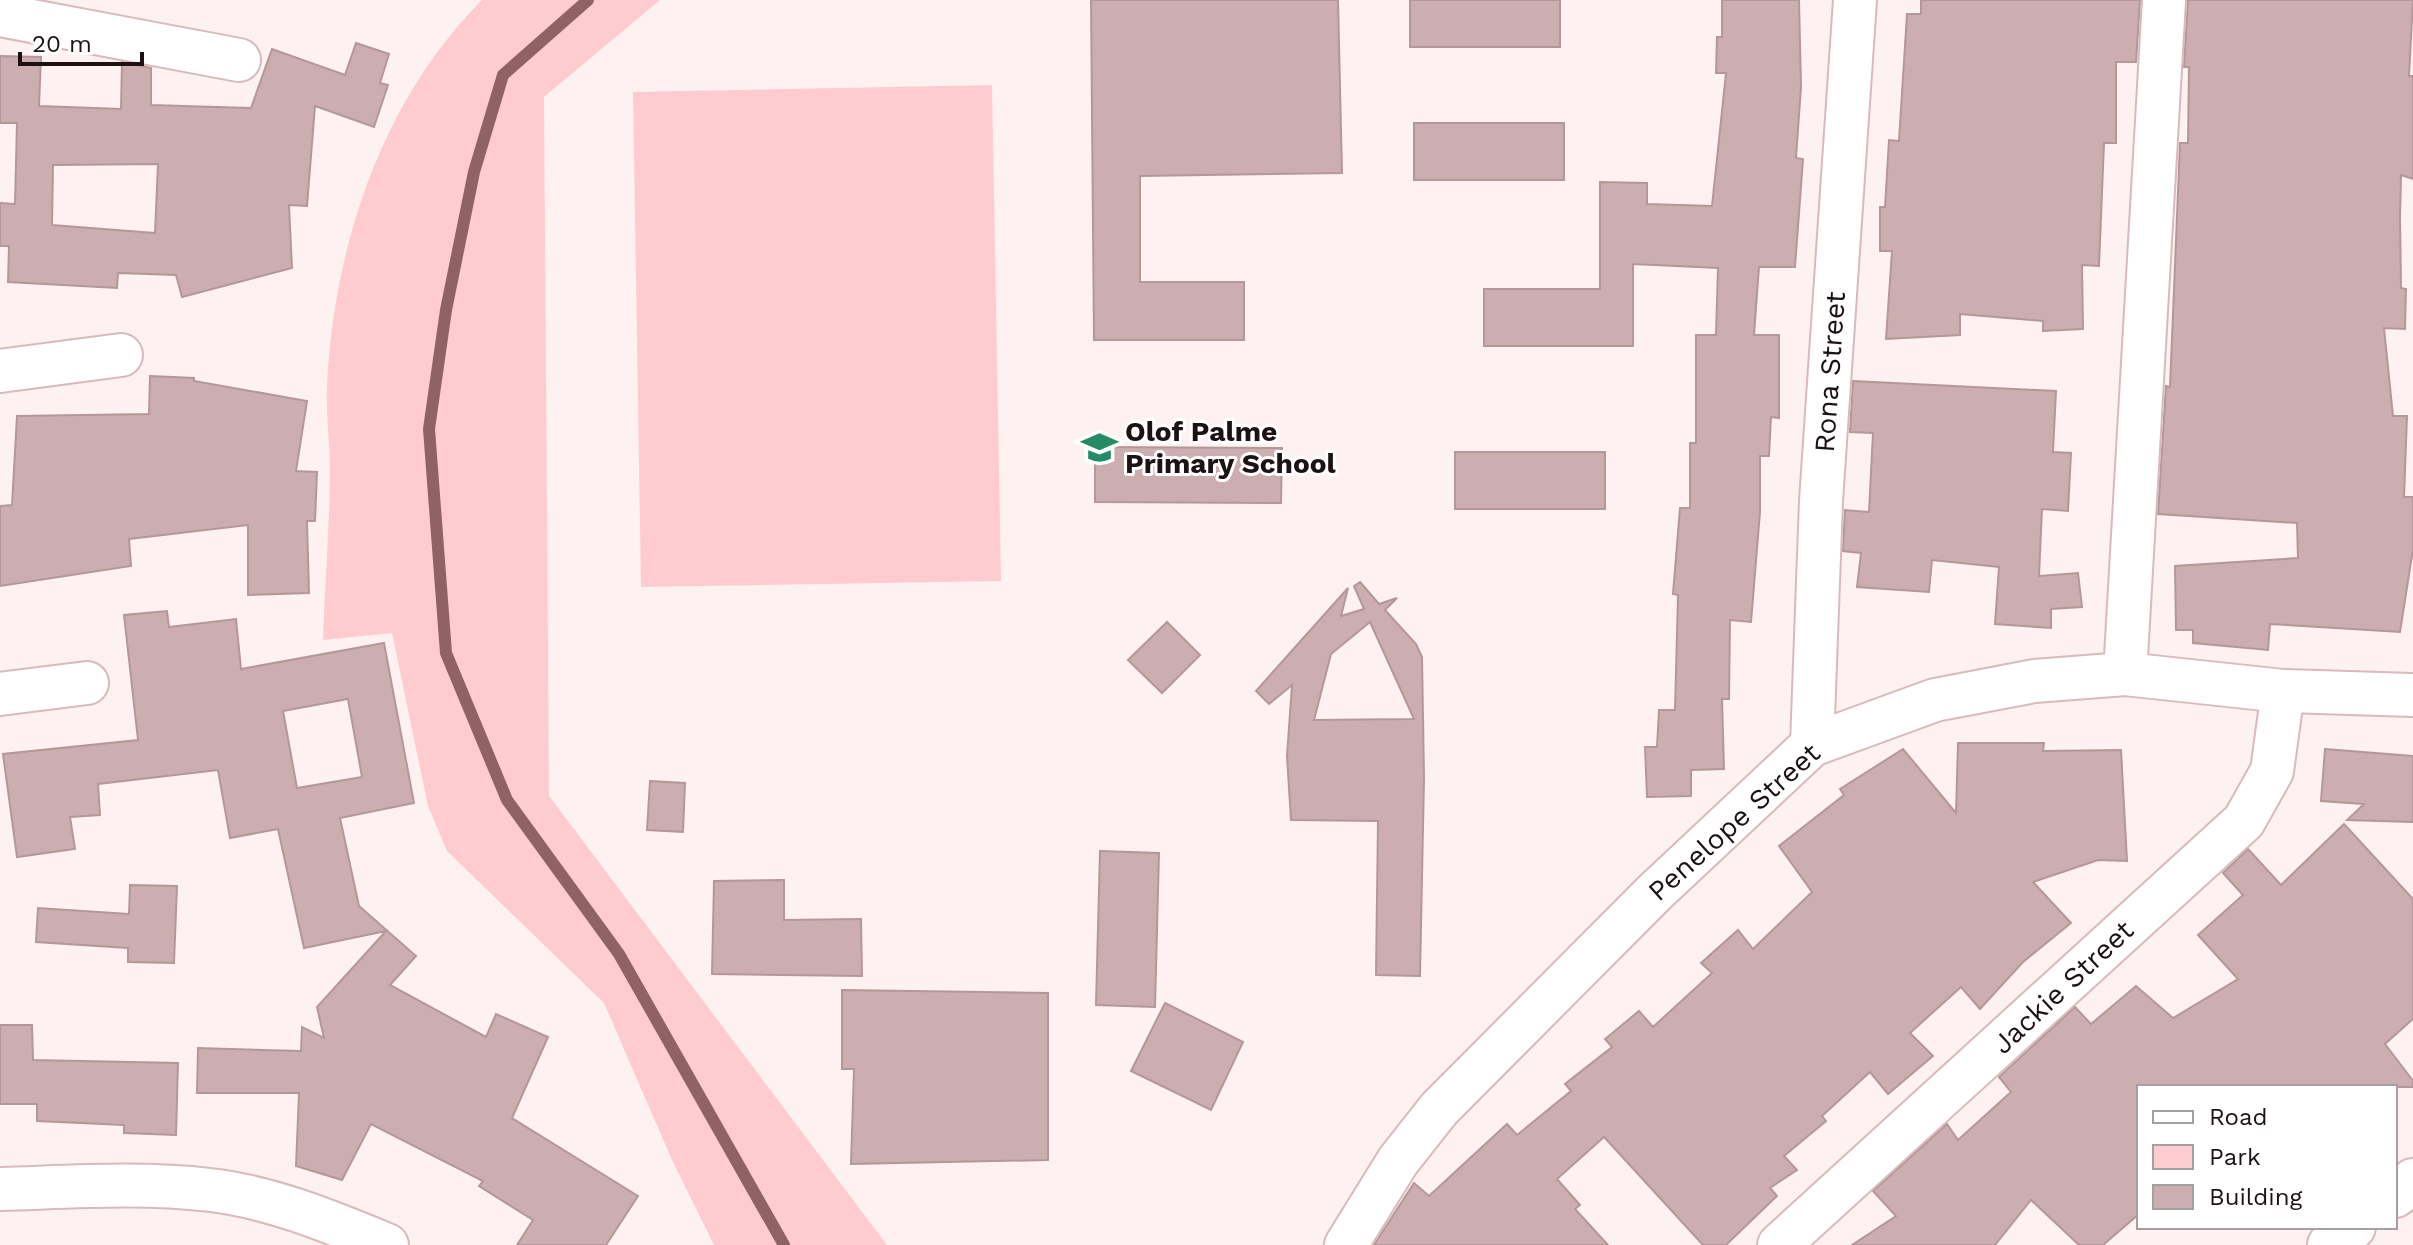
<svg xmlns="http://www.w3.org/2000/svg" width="2413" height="1245" font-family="'Work Sans',sans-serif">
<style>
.green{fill:#feccce}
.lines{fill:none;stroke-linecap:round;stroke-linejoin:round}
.stream{stroke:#906265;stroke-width:12}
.building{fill:#ccaeb0;stroke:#b49798;stroke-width:2;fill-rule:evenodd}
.minor-casing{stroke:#d9babc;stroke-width:46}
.tertiary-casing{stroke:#d9babc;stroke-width:48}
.minor{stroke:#fff;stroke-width:42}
.tertiary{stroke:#fff;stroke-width:44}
.labels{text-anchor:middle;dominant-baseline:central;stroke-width:6;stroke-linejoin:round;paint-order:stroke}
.street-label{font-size:28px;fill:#1c1213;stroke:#fff}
.poi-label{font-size:28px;font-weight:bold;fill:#1c1213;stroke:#fff;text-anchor:start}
</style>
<rect width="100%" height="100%" fill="#fef1f1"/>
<!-- green -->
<g class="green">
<path d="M482,0H660L544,97L549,796L887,1245H714L672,1160L604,1003L447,851L428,806L392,633L323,640C325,581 330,522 330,464C329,438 326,411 327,385C334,245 382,100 482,0Z"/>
<polygon points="992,85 1001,581 641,587 633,92"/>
</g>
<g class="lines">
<!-- stream -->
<polyline class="stream" points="588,0 503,75 474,172 446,310 429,429 446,653 507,800 619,954 784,1245"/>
</g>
<!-- building -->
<g class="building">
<polygon points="1091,0 1338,0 1342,173 1140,176 1140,282 1244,282 1244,340 1094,340"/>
<rect x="1410" y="0" width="150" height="47"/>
<polygon points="1722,0 1799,0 1801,87 1796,158 1803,159 1795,267 1759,267 1754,335 1779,335 1779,418 1771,417 1769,456 1760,456 1760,512 1751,622 1730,620 1729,699 1722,699 1724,769 1691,770 1691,796 1647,797 1645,747 1657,747 1659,710 1675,710 1678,595 1673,594 1680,508 1690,508 1690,443 1696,443 1696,335 1716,335 1718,268 1633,264 1633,346 1484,346 1484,289 1600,289 1600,182 1647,183 1647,204 1712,206 1726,73 1716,73 1717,37 1722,37"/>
<polygon points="1921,0 2140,0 2136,62 2116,62 2116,143 2104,143 2099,266 2082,265 2083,329 2043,331 2043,321 1960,314 1960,335 1886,339 1892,251 1880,251 1880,207 1885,207 1889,140 1899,141 1907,14 1921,14"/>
<polygon points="2188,0 2413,0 2409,76 2413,76 2413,179 2401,175 2400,217 2401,288 2406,289 2405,329 2384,328 2393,416 2407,416 2404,497 2413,497 2413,549 2400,632 2270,624 2268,650 2193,643 2193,630 2176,630 2175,566 2298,558 2297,523 2158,514 2166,386 2170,387 2180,143 2188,143 2189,67 2184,67"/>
<path d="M356,43L389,54L380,83L388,85L374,127L315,106L307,206L289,205L292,268L182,297L176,275L118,273L117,288L8,282L9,246H0V203L15,204L17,123H0V56L41,57L39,106L121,109L122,62L151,68V105L251,108L272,49L345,75ZM158,164L155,233L52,225L53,165Z"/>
<rect x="1414" y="123" width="150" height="57"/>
<polygon points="150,376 194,378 194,381 307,401 296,471 317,472 315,521 307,521 309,593 248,595 248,525 129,539 131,566 0,586 0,506 12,505 17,416 149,414"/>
<polygon points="1853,381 2056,391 2053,452 2071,453 2068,511 2042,509 2039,576 2078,573 2082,607 2051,609 2051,628 1995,624 1999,567 1932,560 1929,592 1857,587 1861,553 1843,551 1845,510 1869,512 1873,433 1850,432"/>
<polygon points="1095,447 1282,448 1281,503 1095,502"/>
<rect x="1455" y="452" width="150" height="57"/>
<path d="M1360,582L1379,604L1397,598L1385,610L1416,644L1422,657L1424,778L1420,976L1376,975L1378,821L1291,820L1287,756L1292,685L1269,704L1256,691L1348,588L1341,616L1364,609L1354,586ZM1370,622L1414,719L1314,720L1331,654Z"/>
<path d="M167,611L169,627L236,619L241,669L384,643L414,803L340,818L359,906L416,956L390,985L486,1037L496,1014L548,1037L512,1118L638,1196L606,1245H517L533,1220L479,1186L483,1181L371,1124L342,1180L296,1166L299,1093H197L198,1048L301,1051L302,1027L324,1038L317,1007L386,931L304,948L278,829L230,838L218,770L98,784L100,815L70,817L75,849L17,857L3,754L138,740L124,615ZM348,699L362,777L297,788L283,711Z"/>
<polygon points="1167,622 1200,655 1162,693 1128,660"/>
<polygon points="1958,743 2044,743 2043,751 2121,750 2127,861 2098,860 2033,882 2071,923 2023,962 1980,1009 1961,987 1910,1033 1933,1056 1888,1094 1870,1072 1822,1116 1826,1121 1784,1156 1797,1170 1770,1188 1777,1196 1726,1245 1703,1245 1604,1137 1557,1179 1580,1205 1575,1209 1608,1245 1374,1245 1414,1183 1429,1196 1507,1124 1517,1135 1571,1091 1565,1084 1612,1047 1605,1039 1639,1011 1653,1027 1712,973 1701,963 1738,930 1753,949 1812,892 1779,846 1844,795 1840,789 1903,749 1956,813"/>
<polygon points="2325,749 2413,756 2413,822 2347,820 2364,804 2321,801"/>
<polygon points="650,781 685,783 683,832 647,830"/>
<polygon points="2344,824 2413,899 2413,1019 2385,1044 2413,1081 2413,1087 2139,1087 2139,1214 2103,1245 2079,1245 2031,1200 1995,1245 1852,1245 1896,1216 1873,1191 1947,1124 1958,1140 2011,1092 1999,1077 2075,1007 2091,1024 2136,986 2173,1018 2238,979 2198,935 2243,895 2223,873 2248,849 2281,885"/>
<polygon points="1100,851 1159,853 1155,1007 1096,1005"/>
<polygon points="784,880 784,920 861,919 862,976 712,974 714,881"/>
<polygon points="130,885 177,886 174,963 128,962 128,948 36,942 38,908 129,914"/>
<polygon points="842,990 1048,993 1048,1160 851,1164 854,1069 842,1069"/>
<polygon points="1165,1003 1243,1042 1211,1110 1131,1071"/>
<polygon points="0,1025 32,1025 33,1060 178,1063 176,1135 124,1133 124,1125 37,1121 37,1104 0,1104"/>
</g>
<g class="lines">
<defs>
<g id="minor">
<polyline points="0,15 239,60"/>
<polyline points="0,371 121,355"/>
<polyline points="2125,674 2164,0"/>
<polyline points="0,694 87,683"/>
<polyline points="1812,745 1821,501 1855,0"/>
<path d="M0,1189C70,1187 141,1182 210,1190C271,1197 331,1222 387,1245"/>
<polyline points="1346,1245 1398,1161 1439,1109 1654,893 1812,745 1935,700 2034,681 2125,674 2283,691 2413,695"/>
<polyline points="1779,1245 2244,821 2272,771 2283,691"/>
</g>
<g id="tertiary">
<polyline points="2395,1195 2413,1181"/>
<polyline points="2330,1245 2353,1227"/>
</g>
</defs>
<!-- minor casing -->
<use href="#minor" class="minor-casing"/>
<!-- tertiary casing -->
<use href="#tertiary" class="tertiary-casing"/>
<!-- minor -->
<use href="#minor" class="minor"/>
<!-- tertiary -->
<use href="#tertiary" class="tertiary"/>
</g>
<!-- icons -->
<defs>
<symbol id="school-bare" viewBox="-9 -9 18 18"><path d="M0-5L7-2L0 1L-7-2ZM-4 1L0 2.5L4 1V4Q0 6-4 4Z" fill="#248b66" stroke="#fff" stroke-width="2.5" paint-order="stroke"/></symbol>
</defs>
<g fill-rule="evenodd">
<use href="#school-bare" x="1074" y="422" width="51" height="51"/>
</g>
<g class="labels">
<!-- street labels -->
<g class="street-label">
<text transform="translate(1830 372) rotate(-86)">Rona Street</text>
<text transform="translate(1734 822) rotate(-42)">Penelope Street</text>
<text transform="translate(2063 987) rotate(-43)">Jackie Street</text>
</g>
<!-- poi labels -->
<g class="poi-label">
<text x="1125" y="431">Olof Palme<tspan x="1125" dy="32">Primary School</tspan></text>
</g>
</g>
<!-- legend -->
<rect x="2137" y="1085" width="260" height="144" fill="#ffffff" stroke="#a4a0a1" stroke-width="2"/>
<rect x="2153" y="1111" width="40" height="12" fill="#ffffff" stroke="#a4a0a1" stroke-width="2"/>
<text x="2209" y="1125" font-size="24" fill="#1c1213">Road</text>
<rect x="2153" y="1145" width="40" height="24" fill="#feccce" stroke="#a4a0a1" stroke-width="2"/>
<text x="2209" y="1165" font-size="24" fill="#1c1213">Park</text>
<rect x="2153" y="1185" width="40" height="24" fill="#ccaeb0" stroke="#a4a0a1" stroke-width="2"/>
<text x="2209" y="1205" font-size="24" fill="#1c1213">Building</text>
<!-- scale -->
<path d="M20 52v12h122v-12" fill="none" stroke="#1c1213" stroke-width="4"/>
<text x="32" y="52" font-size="24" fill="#1c1213" stroke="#ffffff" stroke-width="6" paint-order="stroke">20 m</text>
</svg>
